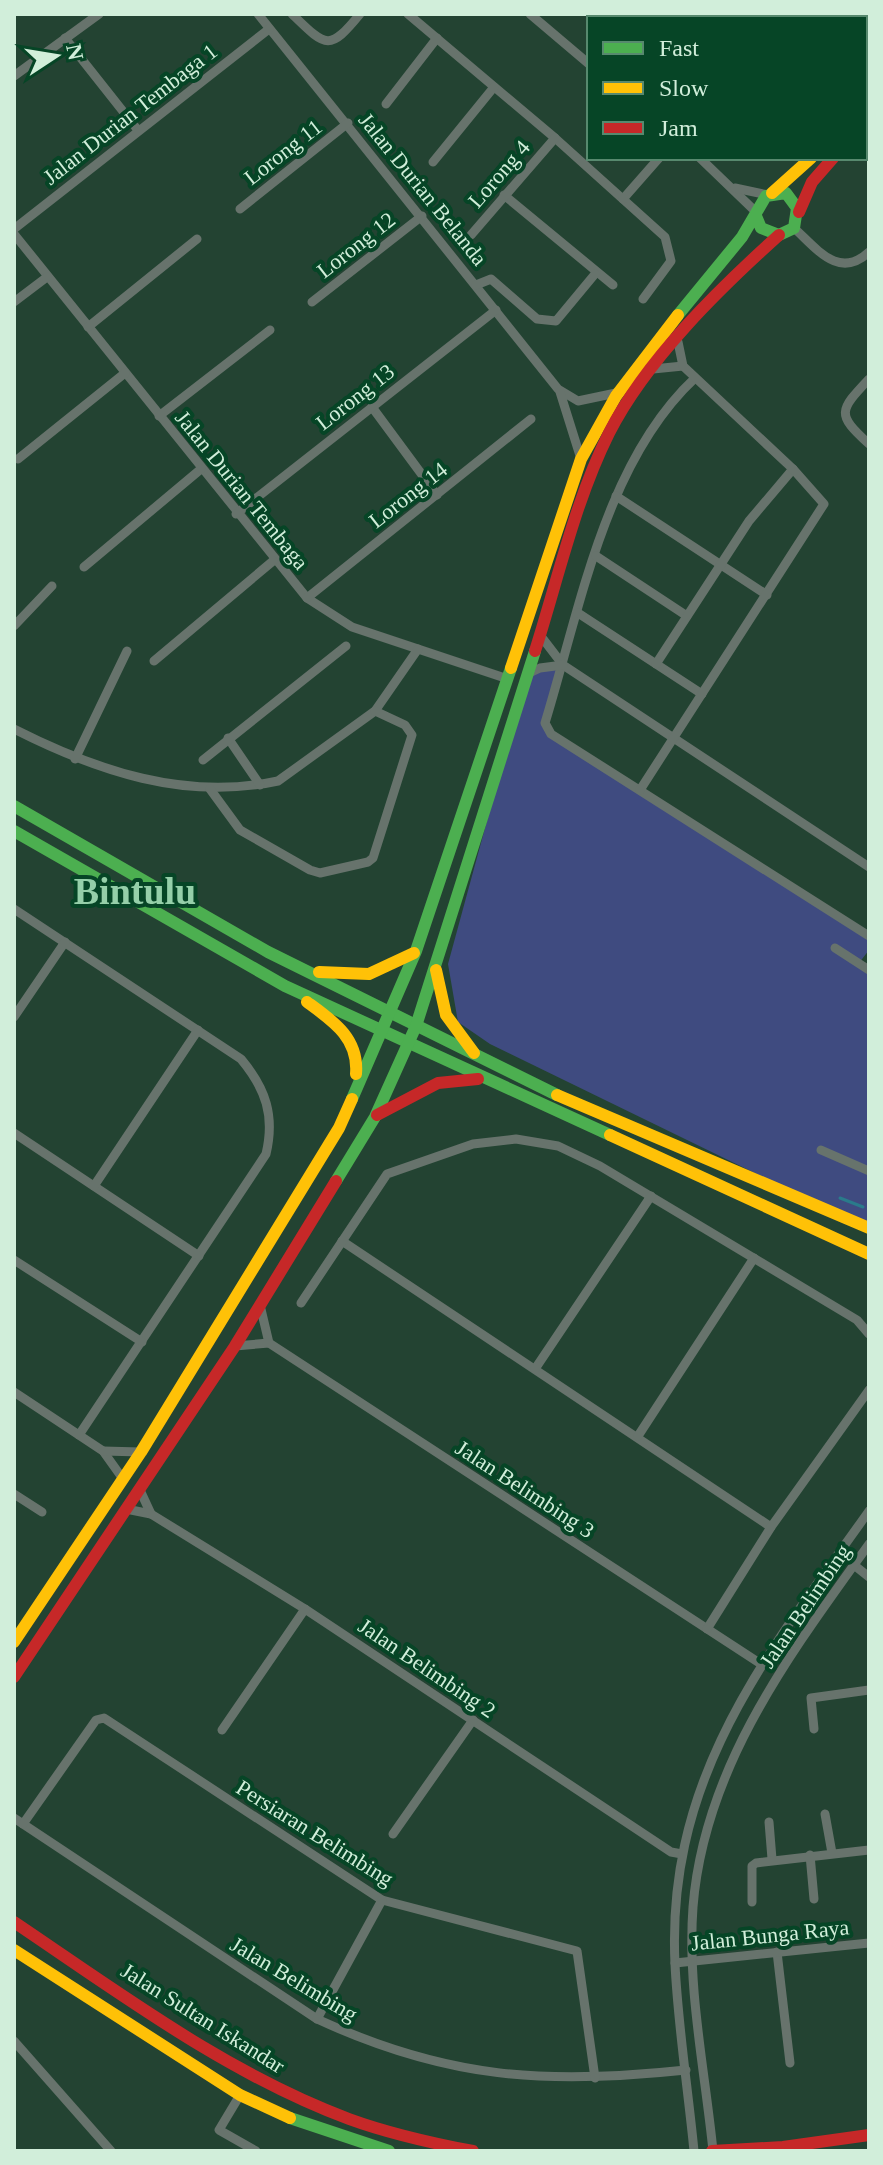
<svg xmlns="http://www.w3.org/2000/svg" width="883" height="2165" font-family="'Times New Roman',serif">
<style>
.green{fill:#3f4b80}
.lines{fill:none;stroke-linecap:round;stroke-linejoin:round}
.stream{stroke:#2a7b8b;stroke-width:3}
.street{stroke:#67736c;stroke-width:9}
.fast{stroke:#4caf50;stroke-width:12}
.slow{stroke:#ffc107;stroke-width:12}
.jam{stroke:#c62828;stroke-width:12}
.labels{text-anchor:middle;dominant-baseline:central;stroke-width:8;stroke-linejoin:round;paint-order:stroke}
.street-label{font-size:22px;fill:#d1eeda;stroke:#064526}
.town-label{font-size:38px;font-weight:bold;fill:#95cfa9;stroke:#064526}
</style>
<rect width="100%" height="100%" fill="#234332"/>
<!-- green -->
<polygon class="green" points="563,665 547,728 869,936 869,950 859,963 869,970 868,1228 490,1044 458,1022 448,964 527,674"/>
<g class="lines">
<!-- stream -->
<polyline class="stream" points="840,1198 863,1207"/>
<!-- street -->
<g class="street">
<polyline points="258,14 558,389 578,401 616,393"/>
<path d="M292,14C326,47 329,52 360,14"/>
<polyline points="408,14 555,138 665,237 671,261 643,299"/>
<polyline points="530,14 589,64"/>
<polyline points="688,14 693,18"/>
<polyline points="812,14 817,18"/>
<polyline points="753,18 756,14"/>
<polyline points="825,18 828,14"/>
<polyline points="65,38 137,129"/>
<polyline points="14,76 99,14"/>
<polyline points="386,104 437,38"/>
<polyline points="700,158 756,212"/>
<polyline points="433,162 494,87"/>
<polyline points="735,188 768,195"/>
<polyline points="504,195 613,285"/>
<polyline points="623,199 659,158"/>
<polyline points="240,209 348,123"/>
<path d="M794,228C817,249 839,280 869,252"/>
<polyline points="14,229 269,29"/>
<polyline points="14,234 307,598 352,627 508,679"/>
<polyline points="471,235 555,138"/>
<polyline points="476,285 491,279 537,319 556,321 595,274"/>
<polyline points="14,302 47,277"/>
<polyline points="312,302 422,216"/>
<polyline points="88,327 197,239"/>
<polyline points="653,369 683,366"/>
<path d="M695,378C605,462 580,609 545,723L551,734L869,936"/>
<path d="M869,379C839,411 836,414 869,444"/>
<polyline points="560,392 581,459"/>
<polyline points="372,407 437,495"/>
<polyline points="159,416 270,330"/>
<polyline points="18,459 125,373"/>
<polyline points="616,496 767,595"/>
<polyline points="236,514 496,310"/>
<polyline points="596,556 687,616"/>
<polyline points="84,567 201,469"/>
<polyline points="307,598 531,419"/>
<polyline points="578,613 702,694"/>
<polyline points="14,626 52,586"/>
<polyline points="540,635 563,665 869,867"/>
<polyline points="154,661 273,561"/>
<polyline points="656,664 749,521 793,469"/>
<polyline points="527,674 540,668 563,665"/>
<path d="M14,729C97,771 185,801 278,781L375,711L418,649"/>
<polyline points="228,738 260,785"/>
<polyline points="75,759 127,651"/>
<polyline points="203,760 346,646"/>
<polyline points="210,789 240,830 310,870 320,873 368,862 373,858 412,735 405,725 375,711"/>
<polyline points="640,790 824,504 793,469 683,366 678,342"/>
<path d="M14,909L241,1059C266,1089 275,1116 266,1154L79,1435"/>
<polyline points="835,948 869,970"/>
<polyline points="14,1017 65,942"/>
<polyline points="14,1133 199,1256"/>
<polyline points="821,1150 869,1171"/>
<polyline points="94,1186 198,1030"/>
<polyline points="342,1241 771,1527"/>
<polyline points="14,1260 142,1342"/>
<polyline points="301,1303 387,1174 473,1144 516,1139 558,1146 600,1166 857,1320 869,1334"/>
<polyline points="260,1305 269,1343"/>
<polyline points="235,1346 269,1343 761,1664"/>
<polyline points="535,1369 651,1196"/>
<polyline points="14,1392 103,1451 123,1479"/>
<polyline points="638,1436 754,1258"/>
<polyline points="103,1451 141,1452"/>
<polyline points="139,1488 151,1514"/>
<polyline points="14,1494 42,1512"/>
<polyline points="126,1509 151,1514 305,1609 671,1852 682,1854"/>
<polyline points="854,1565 869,1577"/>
<polyline points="707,1629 771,1527 869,1390"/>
<polyline points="814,1729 811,1698 869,1690"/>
<polyline points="222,1730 305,1609"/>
<polyline points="825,1814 832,1853"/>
<path d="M14,1818L317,2019C447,2079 546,2085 686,2070"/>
<polyline points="769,1822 772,1859"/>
<polyline points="23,1824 96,1720 104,1718 382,1900 577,1951 595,2078"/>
<polyline points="393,1834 473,1720"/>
<polyline points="810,1855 814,1899"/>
<polyline points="752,1902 752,1866 756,1863 869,1850"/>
<polyline points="777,1952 790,2063"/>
<polyline points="675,1963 869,1943"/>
<polyline points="317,2019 382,1900"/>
<polyline points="14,2041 111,2151"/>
<polyline points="240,2095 219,2130 256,2151"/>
<path d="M694,2151C688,2089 678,2026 675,1964C666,1776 767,1655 869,1511"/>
<path d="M713,2151C705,2071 687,1987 693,1907C704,1767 790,1654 869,1544"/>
</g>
<!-- fast -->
<g class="fast">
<polyline points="678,315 742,237 766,196 786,193 797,208 794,228 779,235 761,228 756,216"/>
<polyline points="14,806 268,952 557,1095"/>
<polyline points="14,831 285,986 610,1135"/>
<polyline points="352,1099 416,951 511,668"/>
<polyline points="336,1181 375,1117 416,1026 535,651"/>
<polyline points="290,2118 389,2151"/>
</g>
<!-- slow -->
<g class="slow">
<polyline points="865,95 869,91"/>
<polyline points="772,193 811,158"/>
<polyline points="511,668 581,459 616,396 678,315"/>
<polyline points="436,970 446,1015 474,1053"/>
<polyline points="319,972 369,974 414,953"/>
<path d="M307,1002C333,1021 359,1038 356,1074"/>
<polyline points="557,1095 869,1228"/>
<polyline points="610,1135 869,1254"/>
<polyline points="14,1642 141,1452 339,1128 352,1099"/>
<polyline points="14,1950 240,2095 290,2118"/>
</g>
<!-- jam -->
<g class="jam">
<polyline points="865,121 869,116"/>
<polyline points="799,212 812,182 833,158"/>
<path d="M535,651C558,579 575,501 609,433C646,360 719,289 779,235"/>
<polyline points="377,1115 438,1083 478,1079"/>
<polyline points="14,1677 235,1346 336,1181"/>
<path d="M14,1922C121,1994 228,2074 349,2119C390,2134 431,2143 473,2151"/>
<polyline points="712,2151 783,2147 869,2135"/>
</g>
</g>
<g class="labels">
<!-- street labels -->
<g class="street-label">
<text transform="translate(130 114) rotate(-38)">Jalan Durian Tembaga 1</text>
<text transform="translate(283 152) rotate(-38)">Lorong 11</text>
<text transform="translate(499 174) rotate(-49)">Lorong 4</text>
<text transform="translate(423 189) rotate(51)">Jalan Durian Belanda</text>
<text transform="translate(356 245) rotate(-38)">Lorong 12</text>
<text transform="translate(355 397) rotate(-38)">Lorong 13</text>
<text transform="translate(242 490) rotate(51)">Jalan Durian Tembaga</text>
<text transform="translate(408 495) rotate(-38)">Lorong 14</text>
<text transform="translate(525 1489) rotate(33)">Jalan Belimbing 3</text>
<text transform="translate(805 1606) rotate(-56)">Jalan Belimbing</text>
<text transform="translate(427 1668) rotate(34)">Jalan Belimbing 2</text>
<text transform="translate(315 1833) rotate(32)">Persiaran Belimbing</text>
<text transform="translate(770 1935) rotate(-6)">Jalan Bunga Raya</text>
<text transform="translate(294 1979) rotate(31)">Jalan Belimbing</text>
<text transform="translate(203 2018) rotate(32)">Jalan Sultan Iskandar</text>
</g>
<!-- town labels -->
<g class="town-label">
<text x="135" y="891">Bintulu</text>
</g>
</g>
<!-- border -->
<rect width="883" height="2165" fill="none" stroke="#d1eeda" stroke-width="32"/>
<!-- legend -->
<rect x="587" y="16" width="280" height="144" fill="#064526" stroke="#57896e" stroke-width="2"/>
<rect x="603" y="42" width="40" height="12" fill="#4caf50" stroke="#57896e" stroke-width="2"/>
<text x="659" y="56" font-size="24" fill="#d1eeda">Fast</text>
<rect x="603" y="82" width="40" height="12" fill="#ffc107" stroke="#57896e" stroke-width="2"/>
<text x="659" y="96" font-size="24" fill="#d1eeda">Slow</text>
<rect x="603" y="122" width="40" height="12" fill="#c62828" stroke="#57896e" stroke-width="2"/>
<text x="659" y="136" font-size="24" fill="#d1eeda">Jam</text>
<!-- north arrow -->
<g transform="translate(56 56) rotate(78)" stroke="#064526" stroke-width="6" paint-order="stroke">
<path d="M0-6L14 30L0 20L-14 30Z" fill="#d1eeda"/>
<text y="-12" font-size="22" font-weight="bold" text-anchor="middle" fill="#d1eeda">N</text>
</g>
</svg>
